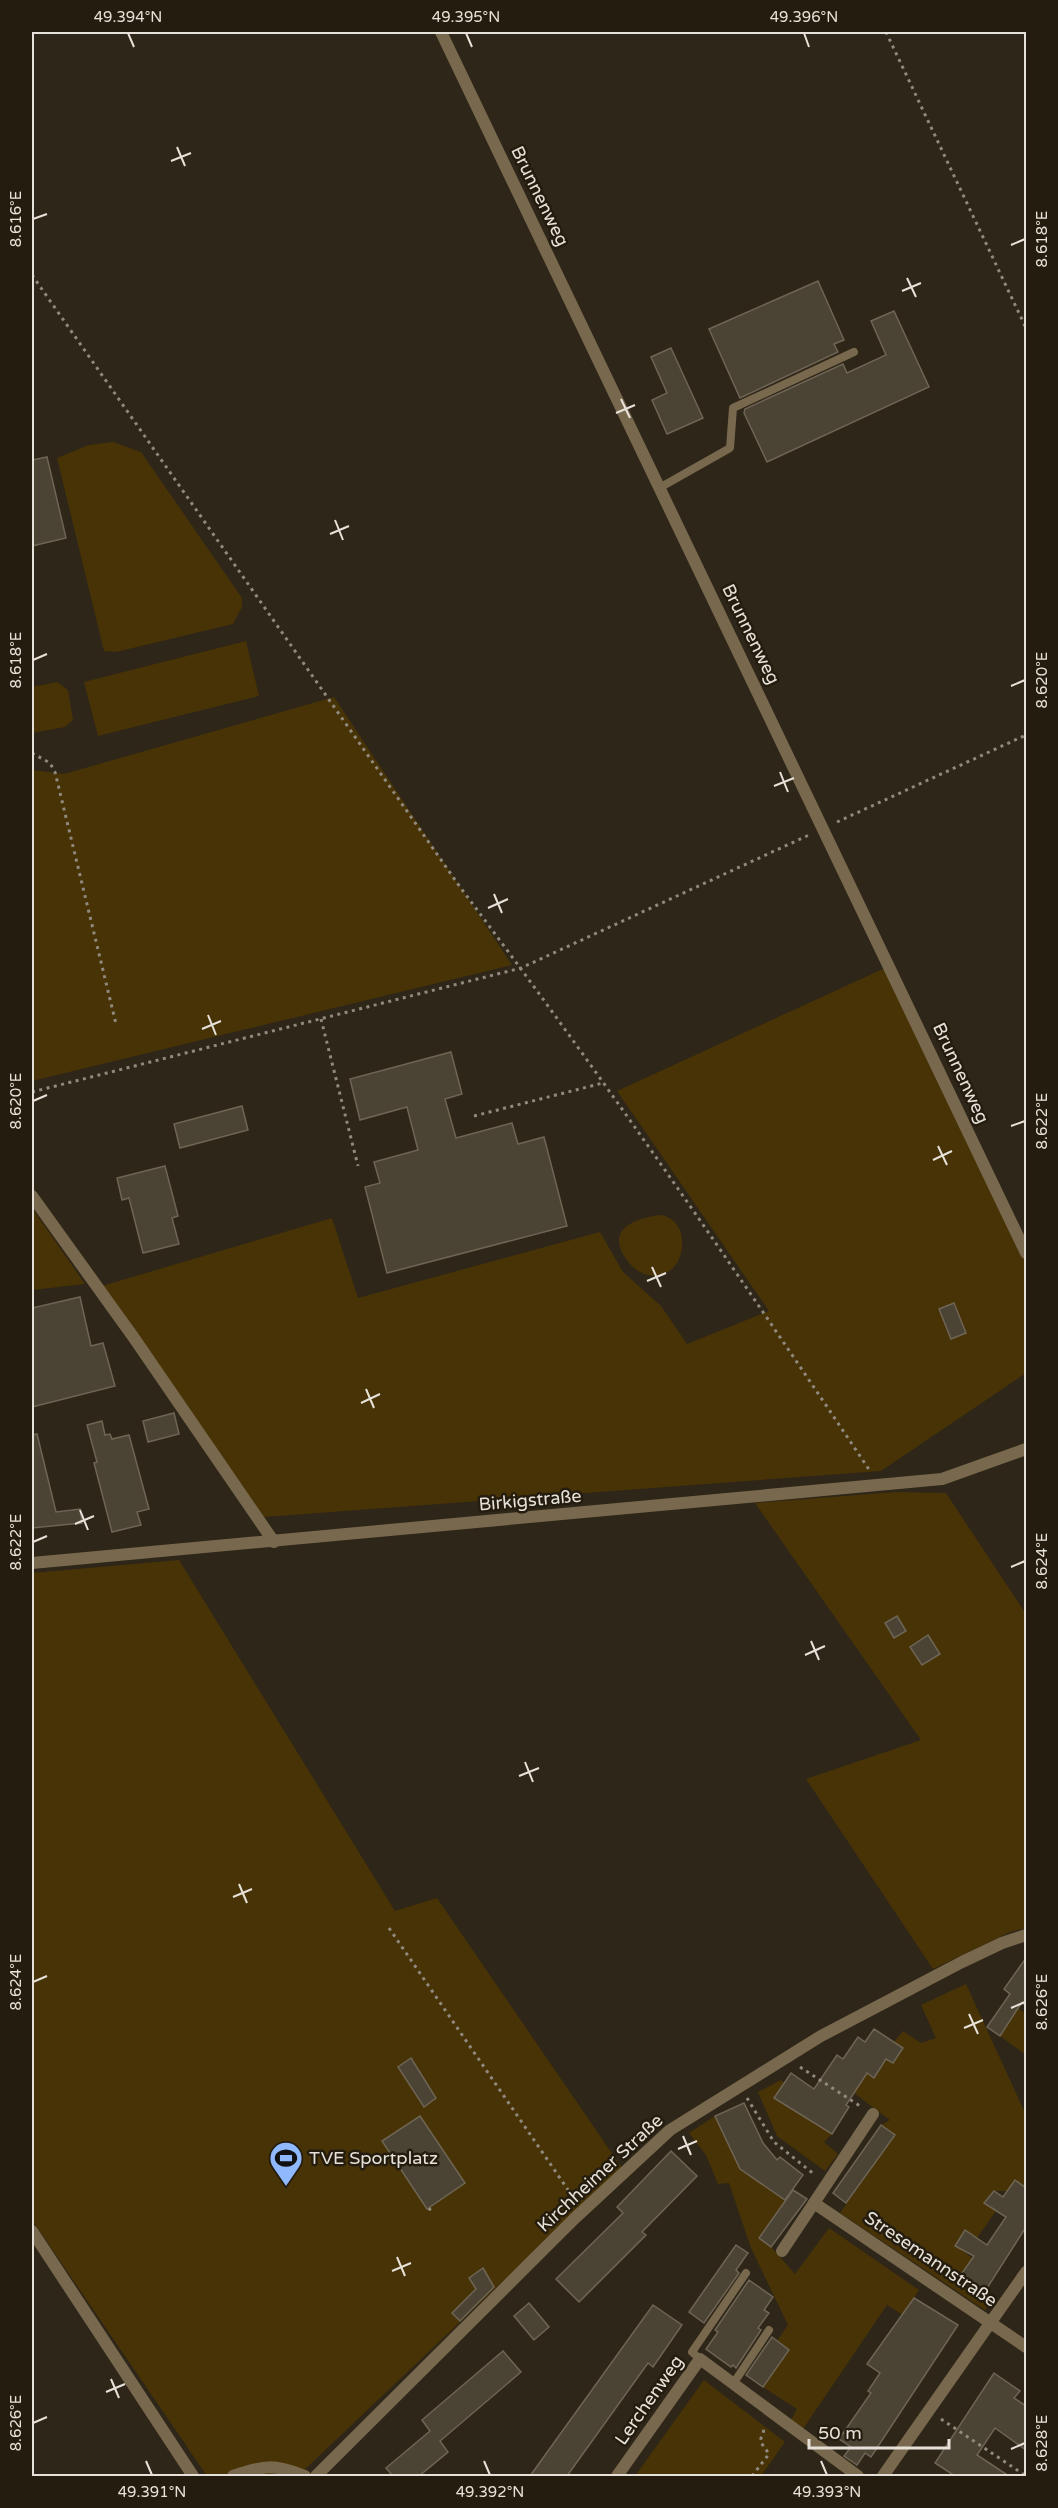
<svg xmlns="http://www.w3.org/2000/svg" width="1058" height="2508" font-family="'Varela Round',sans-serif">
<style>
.green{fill:#483307}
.building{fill:#4b4334;stroke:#6e6555;stroke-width:1.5}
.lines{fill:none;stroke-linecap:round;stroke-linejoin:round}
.path{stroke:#908a7e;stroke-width:3;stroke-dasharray:3 4.5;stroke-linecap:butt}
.lane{stroke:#78684d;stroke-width:8}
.street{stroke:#78684d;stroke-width:12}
.ticks{fill:none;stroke:#e7e2d9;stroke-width:2}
.labels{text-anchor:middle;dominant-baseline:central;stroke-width:5;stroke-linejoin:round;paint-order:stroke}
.street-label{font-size:18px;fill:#e7e2d9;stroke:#241d0f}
.poi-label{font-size:18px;fill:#e7e2d9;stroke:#241d0f;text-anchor:start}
.neatline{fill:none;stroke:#e7e2d9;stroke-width:2}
.ticks-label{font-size:15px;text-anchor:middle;fill:#e7e2d9}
</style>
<rect width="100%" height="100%" fill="#2e2618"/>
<!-- green -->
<g class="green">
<polygon points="113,442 141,452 242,598 242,607 233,624 116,652 104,651 57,458 89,445"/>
<polygon points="246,641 259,696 98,736 84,682"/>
<polygon points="57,682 68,690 73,720 65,727 32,733 32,687"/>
<polygon points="334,697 512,965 32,1081 32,770 64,774"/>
<polygon points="885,968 1026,1263 1026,1373 881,1471 264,1517 102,1286 332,1218 358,1298 600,1232 623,1272 661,1306 687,1344 769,1311 617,1091"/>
<polygon points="32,1208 85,1284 32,1290"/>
<path d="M661,1215C696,1221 686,1287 644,1274C637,1271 631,1266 626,1259C605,1229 635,1218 661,1215Z"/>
<polygon points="895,1492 946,1493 1026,1614 1026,1928 1010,1932 933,1969 806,1779 921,1740 755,1503"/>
<polygon points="179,1560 395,1911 437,1898 622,2168 298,2476 207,2476 32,2220 32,1573"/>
<polygon points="966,1984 1026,2115 1026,2170 1024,2174 1026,2176 1024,2187 1015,2180 1008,2191 994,2191 985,2203 996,2211 977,2238 965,2231 955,2245 972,2258 958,2280 991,2302 985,2310 840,2213 895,2135 881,2125 890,2120 854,2093 867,2073 874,2078 887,2059 893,2063 903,2048 894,2042 903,2031 921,2043 936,2038 921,2005"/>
<polygon points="1018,2008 1026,2014 1026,2055 1000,2036"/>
<polygon points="781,2080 784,2083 775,2099 832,2134 824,2142 838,2154 825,2171 777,2136 758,2092"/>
<polygon points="715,2116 740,2169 785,2200 785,2204 797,2213 790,2221 759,2238 771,2247 795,2274 829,2228 919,2290 903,2315 887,2305 803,2429 791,2420 797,2409 763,2387 789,2350 777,2341 788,2325 751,2248 729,2183 718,2184 706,2155 689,2133"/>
<polygon points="704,2380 785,2442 761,2476 635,2476"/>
</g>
<!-- building -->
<g class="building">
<polygon points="818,281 844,340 834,344 838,352 740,398 709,329"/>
<polygon points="894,311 929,387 767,462 744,413 745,409 843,364 847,373 886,355 871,321"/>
<polygon points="671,348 703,418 667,434 652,400 667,393 651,357"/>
<polygon points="47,457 66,538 32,546 32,460"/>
<polygon points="451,1052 462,1094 445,1099 456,1138 512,1123 518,1144 544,1137 567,1226 387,1273 365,1187 380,1183 374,1162 418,1150 407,1107 360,1120 350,1079"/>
<polygon points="242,1106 248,1130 180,1148 174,1124"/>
<polygon points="165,1166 178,1216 172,1218 179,1244 143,1253 129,1198 122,1200 117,1178"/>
<polygon points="80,1297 91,1346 103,1343 115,1386 32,1407 32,1308"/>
<polygon points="954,1303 966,1333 951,1339 939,1309"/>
<polygon points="174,1413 179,1434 148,1442 143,1421"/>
<polygon points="102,1421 105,1435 110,1434 112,1439 129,1435 149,1509 137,1512 141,1525 112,1532 94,1463 97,1462 87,1425"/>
<polygon points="37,1434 56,1512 80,1509 82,1523 32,1528 32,1435"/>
<polygon points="897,1616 906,1631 894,1638 885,1623"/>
<polygon points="928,1635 940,1654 922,1665 910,1647"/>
<polygon points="1026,1958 1026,2006 1022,2002 1000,2036 987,2027 1010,1994 1004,1989"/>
<polygon points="874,2029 903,2048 893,2063 886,2059 874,2078 867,2073 846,2105 849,2107 832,2134 774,2098 791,2073 814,2089 837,2055 843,2059 858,2037 865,2042"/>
<polygon points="411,2058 436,2098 424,2107 398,2067"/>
<polygon points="744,2103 763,2143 777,2160 780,2157 803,2175 785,2200 740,2169 715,2116"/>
<polygon points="420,2116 465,2183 427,2209 382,2141"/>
<polygon points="881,2125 895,2135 846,2203 833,2193"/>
<polygon points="671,2151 697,2176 642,2232 646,2235 579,2302 556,2279 623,2213 617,2207"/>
<polygon points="1015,2180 1026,2188 1026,2227 982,2296 958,2279 974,2256 955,2246 965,2230 987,2245 1006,2217 984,2203 994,2191 1003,2197"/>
<polygon points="793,2190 807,2199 771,2247 759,2238"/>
<polygon points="736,2245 748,2253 736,2270 739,2273 704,2323 689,2312"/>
<polygon points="483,2268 494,2287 460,2321 452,2313 476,2289 469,2278"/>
<polygon points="749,2280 773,2297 764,2310 769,2313 758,2328 761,2330 736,2368 733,2365 731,2367 706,2349 718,2332 715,2330"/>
<polygon points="914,2298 958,2325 871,2457 865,2453 857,2465 844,2456 851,2447 839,2439 871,2393 868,2391 880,2373 867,2364"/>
<polygon points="529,2303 549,2327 534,2340 514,2316"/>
<polygon points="653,2305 682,2325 653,2367 648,2363 567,2476 530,2476"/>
<polygon points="772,2337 789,2350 763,2387 746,2375"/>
<polygon points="503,2351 521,2372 440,2441 448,2452 419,2476 393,2476 386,2468 430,2431 422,2420"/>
<polygon points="994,2373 1020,2391 1014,2398 1026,2406 1026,2450 995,2428 977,2455 1009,2476 955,2476 935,2463"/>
</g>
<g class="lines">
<!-- path -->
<g class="path">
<polyline points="886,32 1026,328"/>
<path d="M32,275L460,887C603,1077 738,1273 870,1471"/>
<polyline points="32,753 50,763 55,772 116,1024"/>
<polyline points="837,822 1026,735"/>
<polyline points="321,1019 358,1166"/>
<polyline points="32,1092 521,968 809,835"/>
<polyline points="474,1116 603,1083"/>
<polyline points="389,1928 575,2200"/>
<polyline points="800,2067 860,2106"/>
<polyline points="747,2098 774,2142 815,2175"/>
<polyline points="429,2208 432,2213"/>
<polyline points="941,2419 1026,2476"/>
<polyline points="752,2476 769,2454 760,2441 765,2427"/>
</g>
<!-- lane -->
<g class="lane">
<polyline points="661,487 730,448 733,408 854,352"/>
<polyline points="700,2359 692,2352 746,2273"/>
<polyline points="733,2384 769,2330"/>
</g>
<!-- street -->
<g class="street">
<polyline points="441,32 1026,1253"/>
<polyline points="32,1196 134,1338 274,1542"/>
<polyline points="32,1563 942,1479 1026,1449"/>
<polyline points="873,2114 814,2203 1026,2347"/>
<polyline points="32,2231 193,2476"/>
<polyline points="782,2251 814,2203"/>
<path d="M233,2476C264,2465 274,2464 305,2476"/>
<polyline points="316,2476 574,2219 670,2130 821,2036 962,1962 1002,1943 1026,1935"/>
<polyline points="617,2476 700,2359 858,2476"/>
<polyline points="883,2476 1026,2272"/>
</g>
</g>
<!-- ticks -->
<path class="ticks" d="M128,33L134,47M466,33L472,47M804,33L809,47M177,147L185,166M171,161L191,153M33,219L47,214M1011,245L1025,239M907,278L916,297M902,291L921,283M621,399L630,418M616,413L635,405M335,520L343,540M330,534L349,526M33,660L47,654M1011,686L1025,680M780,772L788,792M774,786L794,778M494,894L502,913M488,908L508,899M208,1015L216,1035M202,1029L221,1021M33,1101L47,1095M1011,1126L1025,1121M938,1146L947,1165M933,1160L952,1151M652,1267L661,1287M647,1281L666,1273M366,1389L374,1408M361,1403L380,1394M80,1510L88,1530M75,1524L94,1516M33,1542L47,1536M1011,1567L1025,1561M811,1641L819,1660M805,1655L825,1646M525,1762L533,1782M519,1776L539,1768M239,1884L247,1903M233,1897L252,1889M33,1982L47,1976M1011,2008L1025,2002M969,2014L978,2034M964,2028L983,2020M683,2136L691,2155M678,2149L697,2141M397,2257L405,2276M392,2271L411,2263M111,2379L119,2398M106,2392L125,2384M33,2423L47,2417M1011,2449L1025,2443M146,2461L152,2475M484,2461L490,2475M821,2461L827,2475"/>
<!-- icons -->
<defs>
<symbol id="stadium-pin" viewBox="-11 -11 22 30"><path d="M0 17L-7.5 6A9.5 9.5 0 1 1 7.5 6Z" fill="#90b8fd" stroke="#241d0f"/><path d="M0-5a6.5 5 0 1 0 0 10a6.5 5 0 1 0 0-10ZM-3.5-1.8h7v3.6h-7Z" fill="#111"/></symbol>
</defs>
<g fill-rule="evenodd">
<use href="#stadium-pin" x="267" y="2139" width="38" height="52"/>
</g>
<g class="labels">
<!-- street labels -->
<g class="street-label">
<text transform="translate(540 196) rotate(64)">Brunnenweg</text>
<text transform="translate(751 634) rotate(64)">Brunnenweg</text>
<text transform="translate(961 1073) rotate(65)">Brunnenweg</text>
<text transform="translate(530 1500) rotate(-5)">Birkigstraße</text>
<text transform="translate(600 2173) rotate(-43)">Kirchheimer Straße</text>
<text transform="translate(931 2259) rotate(34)">Stresemannstraße</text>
<text transform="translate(649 2400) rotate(-55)">Lerchenweg</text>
</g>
<!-- poi labels -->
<g class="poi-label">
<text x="309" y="2158">TVE Sportplatz</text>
</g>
</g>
<!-- border -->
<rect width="1058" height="2508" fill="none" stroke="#241d0f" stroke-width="66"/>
<!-- scale -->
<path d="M809 2439v9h140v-9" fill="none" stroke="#e7e2d9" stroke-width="3"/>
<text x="818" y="2439" font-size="18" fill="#e7e2d9" stroke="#241d0f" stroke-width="4.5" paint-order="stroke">50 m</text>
<rect x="33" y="33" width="992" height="2442" class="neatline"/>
<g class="ticks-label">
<text x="128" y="22">49.394°N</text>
<text x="466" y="22">49.395°N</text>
<text x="804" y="22">49.396°N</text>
<text transform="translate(16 219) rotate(-90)" y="5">8.616°E</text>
<text transform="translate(1042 239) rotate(-90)" y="5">8.618°E</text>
<text transform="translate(16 660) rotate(-90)" y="5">8.618°E</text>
<text transform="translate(1042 680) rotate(-90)" y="5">8.620°E</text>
<text transform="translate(16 1101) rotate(-90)" y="5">8.620°E</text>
<text transform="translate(1042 1121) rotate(-90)" y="5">8.622°E</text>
<text transform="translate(16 1542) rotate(-90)" y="5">8.622°E</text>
<text transform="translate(1042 1561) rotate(-90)" y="5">8.624°E</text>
<text transform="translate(16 1982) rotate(-90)" y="5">8.624°E</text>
<text transform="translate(1042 2002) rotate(-90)" y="5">8.626°E</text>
<text transform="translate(16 2423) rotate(-90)" y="5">8.626°E</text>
<text transform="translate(1042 2443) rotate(-90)" y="5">8.628°E</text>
<text x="152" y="2497">49.391°N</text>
<text x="490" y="2497">49.392°N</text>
<text x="827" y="2497">49.393°N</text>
</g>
</svg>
